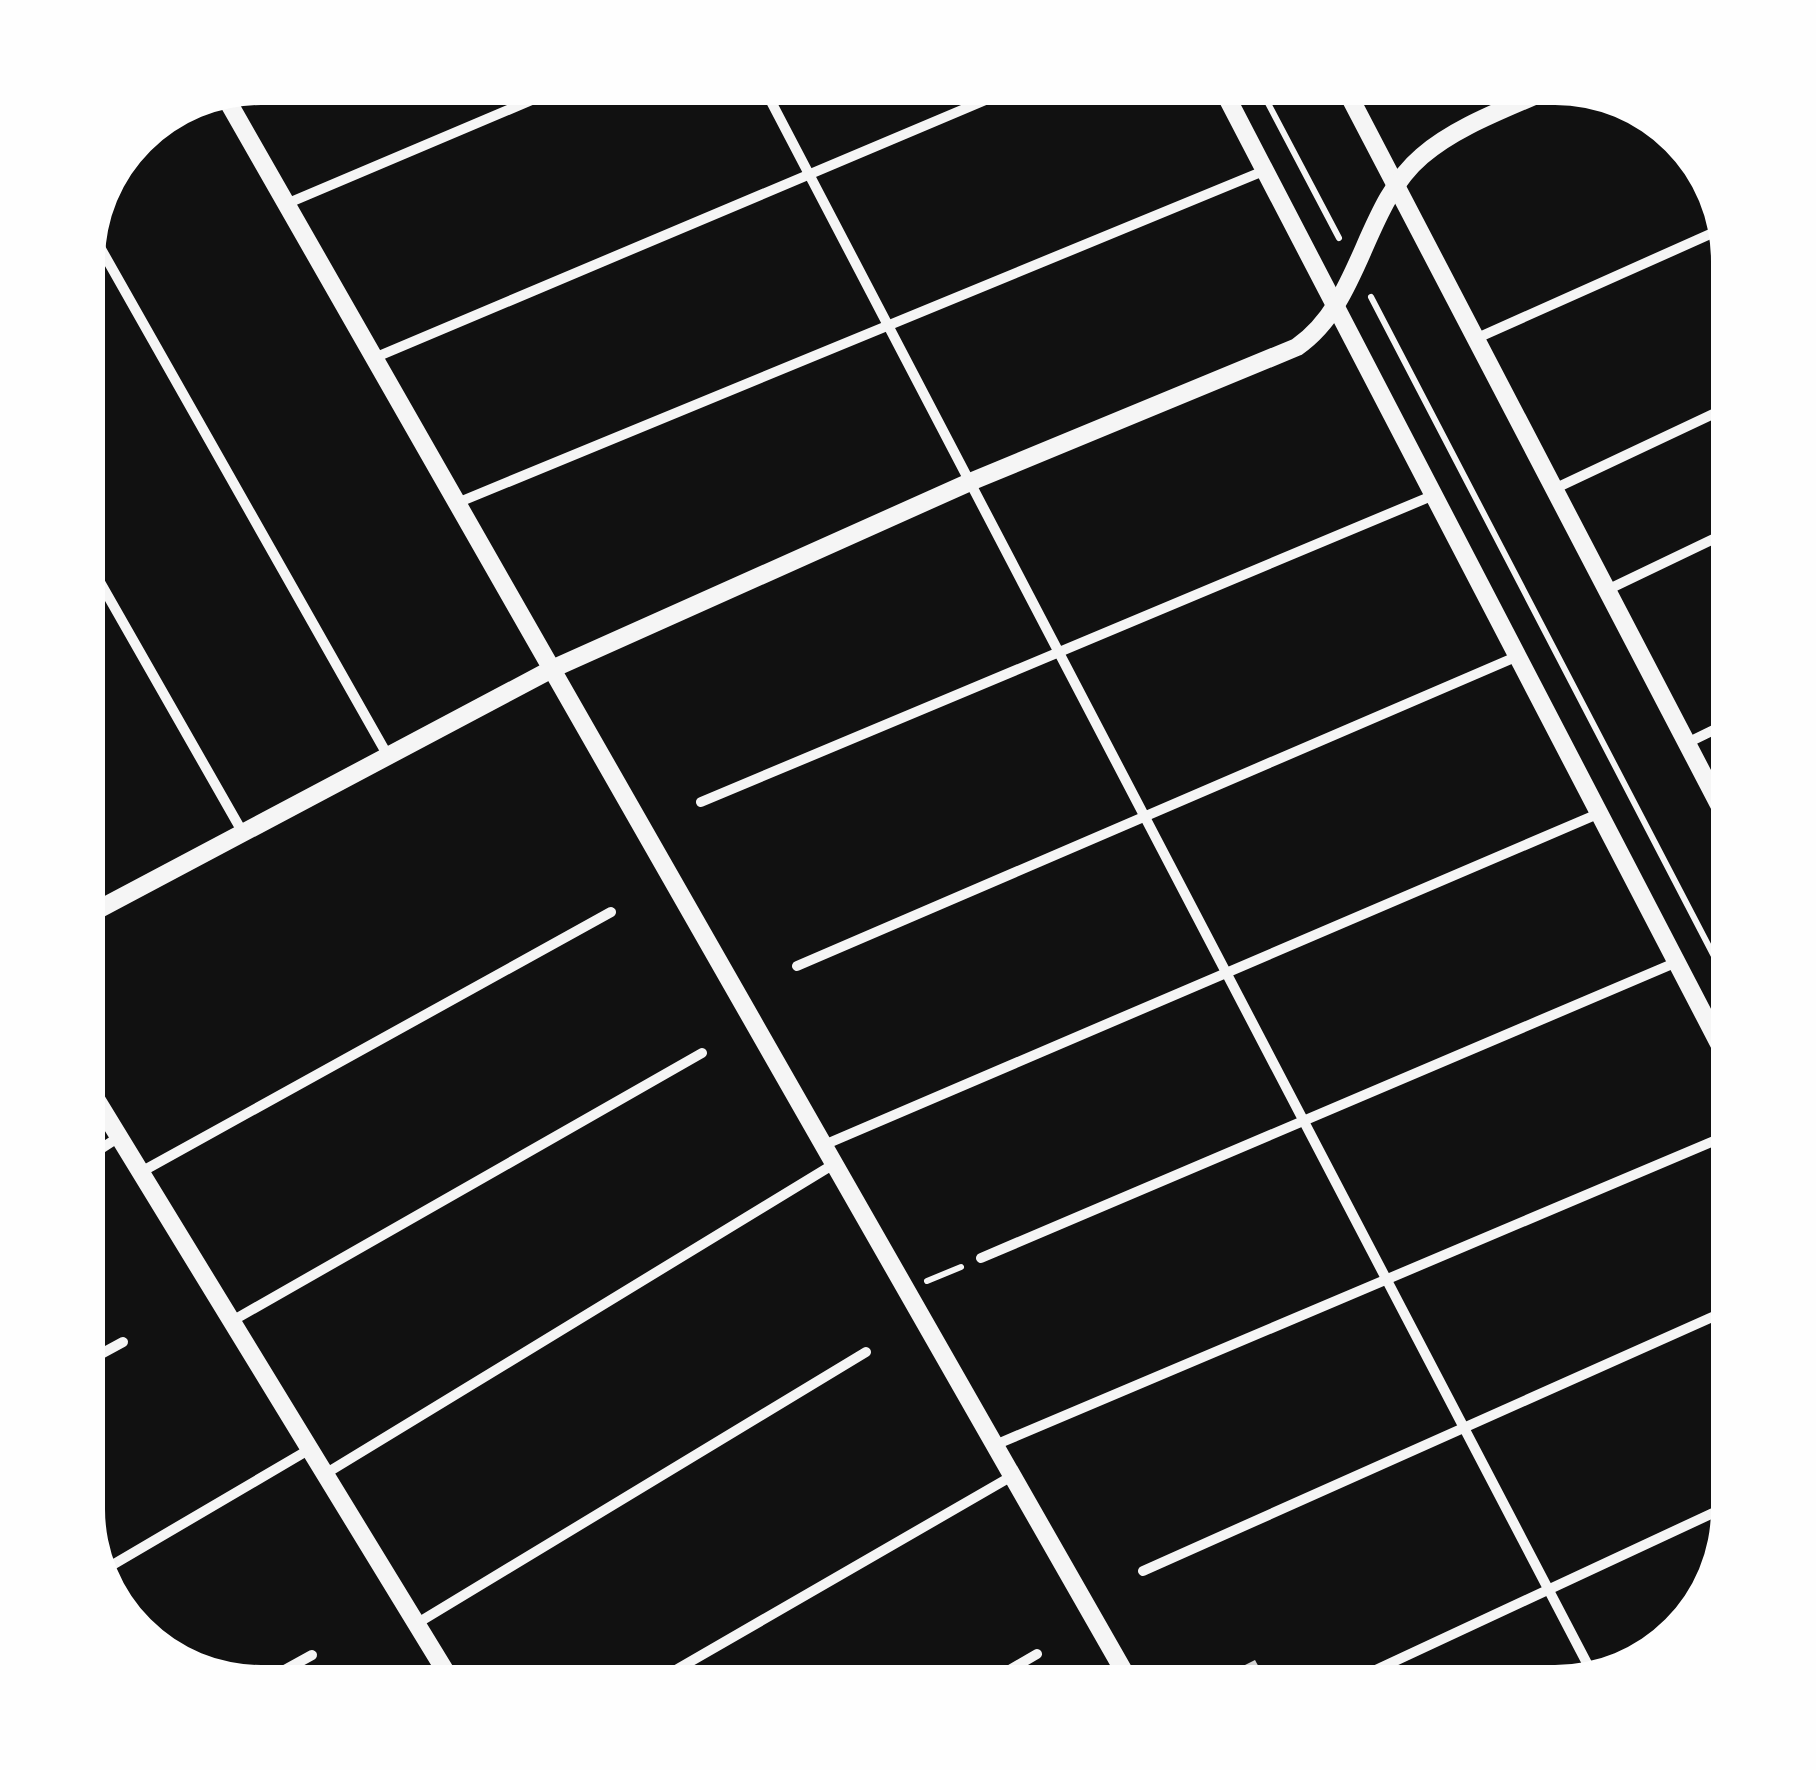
<svg xmlns="http://www.w3.org/2000/svg" width="1816" height="1770" font-family="'Alegreya Sans',sans-serif">
<style>
.building{fill:#d3d3d3}
.lines{fill:none;stroke-linecap:round;stroke-linejoin:round}
.path{stroke:#f5f5f5;stroke-width:6}
.minor{stroke:#f5f5f5;stroke-width:10}
.tertiary{stroke:#f5f5f5;stroke-width:18}
</style>
<rect width="100%" height="100%" fill="#111"/>
<!-- building -->
<polygon class="building" points="1255,1660 1267,1682 1211,1682"/>
<g class="lines">
<!-- path -->
<g class="path">
<polyline points="1260,88 1339,238"/>
<polyline points="1371,297 1728,983"/>
<polyline points="927,1281 961,1267"/>
</g>
<!-- minor -->
<g class="minor">
<polyline points="764,88 1590,1669"/>
<polyline points="286,204 560,88"/>
<polyline points="92,233 388,756"/>
<polyline points="1475,339 1717,231"/>
<polyline points="374,358 1014,88"/>
<polyline points="1554,489 1728,407"/>
<polyline points="457,503 1266,170"/>
<polyline points="88,561 243,833"/>
<polyline points="1607,590 1728,532"/>
<polyline points="1687,743 1728,723"/>
<polyline points="701,802 1434,495"/>
<polyline points="88,883 102,908"/>
<polyline points="797,966 1518,656"/>
<polyline points="824,1145 1600,813"/>
<polyline points="88,1157 119,1137"/>
<polyline points="141,1172 611,912"/>
<polyline points="981,1258 1677,962"/>
<polyline points="232,1321 702,1053"/>
<polyline points="88,1361 123,1342"/>
<polyline points="995,1445 1728,1135"/>
<polyline points="325,1474 834,1164"/>
<polyline points="109,1567 310,1449"/>
<polyline points="1143,1571 1728,1310"/>
<polyline points="126,1611 136,1627"/>
<polyline points="416,1624 866,1352"/>
<polyline points="263,1682 312,1655"/>
<polyline points="655,1682 1012,1476"/>
<polyline points="989,1682 1037,1654"/>
<polyline points="1350,1682 1728,1506"/>
</g>
<!-- tertiary -->
<g class="tertiary">
<polyline points="1222,88 1728,1061"/>
<polyline points="1345,88 1728,822"/>
<polyline points="227,100 1130,1682"/>
<path d="M88,915L552,669L970,482L1297,347C1362,302 1363,206 1422,156C1458,125 1509,108 1552,88"/>
<polyline points="88,1086 452,1682"/>
</g>
</g>
<!-- crop -->
<path d="M0 0H1816V1770H0ZM261 105H1555A156 156 0 0 1 1711 261V1509A156 156 0 0 1 1555 1665H261A156 156 0 0 1 105 1509V261A156 156 0 0 1 261 105Z" fill="#fefefe" fill-rule="evenodd"/>
</svg>
